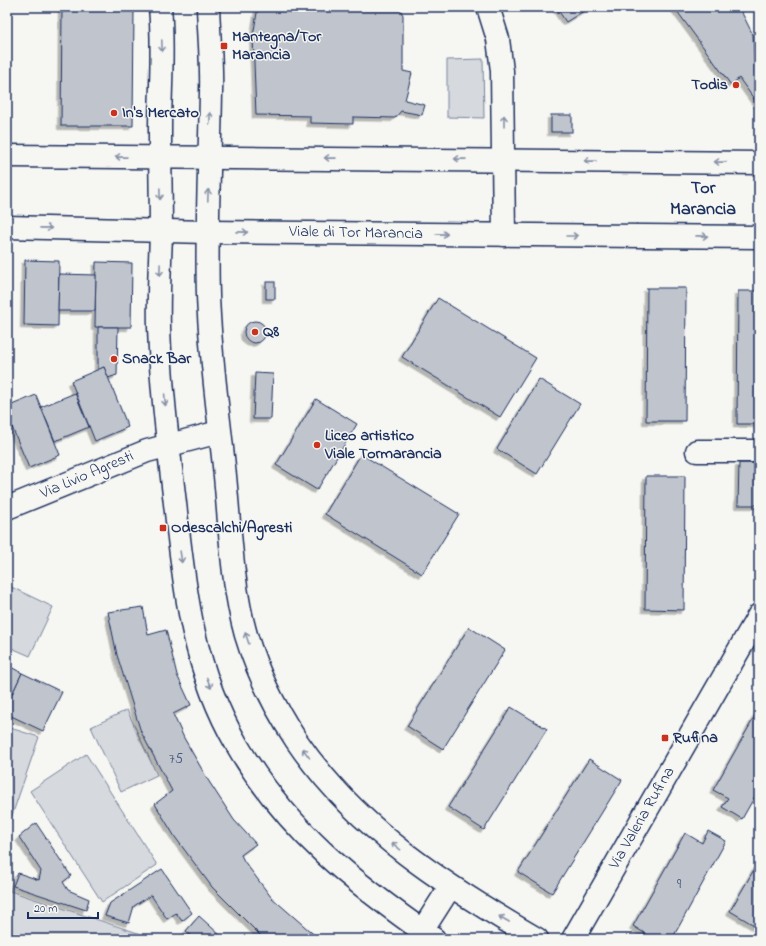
<svg xmlns="http://www.w3.org/2000/svg" width="766" height="946" font-family="'Indie Flower',sans-serif">
<style>
.green{fill:#d6d9dd;stroke:#78849e}
.building{fill:#c0c4cd;stroke:#1b2f5e;filter:url(#shadow)}
.lines{fill:none;stroke-linecap:round;stroke-linejoin:round}
.minor-casing{stroke:#1b2f5e;stroke-width:25}
.minor{stroke:#f6f6f2;stroke-width:22}
.oneway{stroke:#8892a8}
.poi-dot{fill:#c8321e;stroke:#f6f6f2;stroke-width:1.5}
.labels{text-anchor:middle;dominant-baseline:central;stroke-width:3;stroke-linejoin:round;paint-order:stroke}
.number-label{font-size:14px;fill:#44547a}
.poi-label{font-size:16px;font-weight:bold;fill:#1b2f5e;stroke:#f6f6f2;text-anchor:start}
.street-label{font-size:16px;fill:#1b2f5e;stroke:#f6f6f2}
.quarter-label{font-size:18px;font-weight:bold;fill:#1b2f5e;stroke:#f6f6f2}
</style>
<defs>
<filter id="shadow"><feDropShadow dx="-3.5" dy="3.5" stdDeviation="0" flood-color="#0004"/></filter>
</defs>
<rect width="100%" height="100%" fill="#f6f6f2"/>
<filter id="ink" filterUnits="userSpaceOnUse"><feTurbulence type="fractalNoise" baseFrequency=".025" numOctaves="2"/><feDisplacementMap in="SourceGraphic" scale="8" xChannelSelector="R" yChannelSelector="G"/><feConvolveMatrix kernelMatrix="1 2 1 2 8 2 1 2 1" color-interpolation-filters="sRGB"/></filter>
<g filter="url(#ink)">
<!-- green -->
<g class="green">
<polygon points="483,59 484,118 447,117 447,60"/>
<polygon points="7,585 53,607 30,656 7,646"/>
<polygon points="127,710 157,775 121,792 91,727"/>
<polygon points="7,727 39,737 7,830"/>
<polygon points="86,754 157,865 102,902 30,791"/>
<polygon points="7,890 156,939 7,939"/>
</g>
<!-- building -->
<g class="building">
<polygon points="62,7 134,7 133,126 61,126"/>
<polygon points="258,7 399,7 403,15 403,71 412,73 405,100 425,105 422,115 401,111 395,118 353,117 353,124 310,123 310,116 256,115 253,36"/>
<polygon points="556,7 590,7 566,22"/>
<polygon points="674,7 739,7 753,35 755,73 759,82 759,106 739,78 731,85"/>
<rect x="551" y="115" width="21" height="17"/>
<polygon points="25,260 59,261 58,326 24,325"/>
<polygon points="96,262 132,263 131,327 95,327"/>
<polygon points="59,274 96,275 95,311 58,311"/>
<rect x="266" y="282" width="9" height="17"/>
<polygon points="647,288 686,288 685,421 646,421"/>
<polygon points="738,291 759,291 759,424 737,424"/>
<polygon points="438,298 536,358 500,417 402,357"/>
<circle cx="255" cy="332" r="11"/>
<polygon points="98,327 118,327 117,375 108,378 104,367 98,370"/>
<polygon points="104,367 128,427 95,441 71,381"/>
<polygon points="255,373 273,374 271,419 253,419"/>
<polygon points="539,379 580,404 537,474 497,449"/>
<polygon points="75,393 89,427 55,441 41,407"/>
<polygon points="36,395 60,455 29,468 7,415 7,407"/>
<polygon points="316,399 357,424 317,490 276,465"/>
<polygon points="361,454 459,514 422,574 325,514"/>
<polygon points="739,463 759,463 759,505 738,505"/>
<polygon points="646,476 685,476 684,610 645,609"/>
<polygon points="143,607 148,635 166,630 177,675 191,705 173,714 184,738 208,780 234,820 256,844 241,855 244,861 271,897 319,939 264,939 212,887 175,837 155,804 172,791 141,732 117,655 108,612"/>
<polygon points="469,627 505,650 443,749 407,726"/>
<polygon points="7,665 22,673 7,705"/>
<polygon points="22,673 62,692 43,731 7,714 7,705"/>
<polygon points="511,707 547,729 484,830 448,807"/>
<polygon points="759,709 759,789 742,819 722,807 728,798 713,790"/>
<polygon points="589,759 622,780 552,893 518,872"/>
<polygon points="36,823 71,876 63,882 68,890 89,899 86,910 13,886 18,873 39,880 41,871 19,837"/>
<polygon points="708,831 726,841 672,939 647,939 649,936 633,926 685,833 702,843"/>
<polygon points="759,861 759,928 730,911"/>
<polygon points="162,869 192,913 182,921 176,913 167,919 151,895 134,906 129,923 105,916 110,903"/>
<polygon points="199,916 220,935 216,939 195,939 186,931"/>
</g>
<g class="lines">
<defs>
<g id="minor">
<path d="M160,7C164,49 160,89 160,131C160,165 161,200 161,234C160,265 158,296 159,327C161,389 169,451 176,512C185,595 194,671 237,745C287,831 354,883 434,939"/>
<path d="M208,7C209,35 212,64 211,92C210,160 206,228 208,295C210,356 219,416 225,476C230,527 232,586 246,635C257,672 275,708 296,740C357,830 446,886 537,939"/>
<polyline points="488,7 498,39 502,71 504,235"/>
<polyline points="7,156 759,163"/>
<polyline points="7,227 207,232 759,237"/>
<polyline points="697,451 759,451"/>
<polyline points="7,508 147,451 219,432"/>
<polyline points="422,931 450,887"/>
<polyline points="573,939 759,615"/>
</g>
</defs>
<!-- minor casing -->
<use href="#minor" class="minor-casing"/>
<!-- minor -->
<use href="#minor" class="minor"/>
</g>
<!-- one-way arrows -->
<defs><path id="oneway-shaft" d="M-6 0H5M1.5-3L5.5 0L1.5 3" fill="none" stroke-width="1.6" stroke-linecap="round" stroke-linejoin="round"/></defs>
<g class="oneway">
<use href="#oneway-shaft" transform="translate(162 46) rotate(88)"/>
<use href="#oneway-shaft" transform="translate(210 118) rotate(-88)"/>
<use href="#oneway-shaft" transform="translate(504 121) rotate(-90)"/>
<use href="#oneway-shaft" transform="translate(121 157) rotate(-179)"/>
<use href="#oneway-shaft" transform="translate(330 158) rotate(-179)"/>
<use href="#oneway-shaft" transform="translate(460 159) rotate(-179)"/>
<use href="#oneway-shaft" transform="translate(590 161) rotate(-179)"/>
<use href="#oneway-shaft" transform="translate(720 162) rotate(-179)"/>
<use href="#oneway-shaft" transform="translate(160 194) rotate(89)"/>
<use href="#oneway-shaft" transform="translate(208 195) rotate(-88)"/>
<use href="#oneway-shaft" transform="translate(46 228) rotate(1)"/>
<use href="#oneway-shaft" transform="translate(242 232) rotate(1)"/>
<use href="#oneway-shaft" transform="translate(442 234) rotate(1)"/>
<use href="#oneway-shaft" transform="translate(572 236)"/>
<use href="#oneway-shaft" transform="translate(702 236) rotate(1)"/>
<use href="#oneway-shaft" transform="translate(160 270) rotate(91)"/>
<use href="#oneway-shaft" transform="translate(165 400) rotate(86)"/>
<use href="#oneway-shaft" transform="translate(181 557) rotate(82)"/>
<use href="#oneway-shaft" transform="translate(247 638) rotate(-108)"/>
<use href="#oneway-shaft" transform="translate(209 683) rotate(68)"/>
<use href="#oneway-shaft" transform="translate(306 753) rotate(-126)"/>
<use href="#oneway-shaft" transform="translate(396 846) rotate(-140)"/>
<use href="#oneway-shaft" transform="translate(504 919) rotate(-150)"/>
</g>
</g>
<!-- markers -->
<g class="poi-dot">
<rect x="220" y="42" width="8" height="8" rx="2"/>
<circle cx="736" cy="85" r="4"/>
<circle cx="114" cy="113" r="4"/>
<circle cx="255" cy="332" r="4"/>
<circle cx="114" cy="359" r="4"/>
<circle cx="317" cy="445" r="4"/>
<rect x="159" y="524" width="8" height="8" rx="2"/>
<rect x="661" y="734" width="8" height="8" rx="2"/>
</g>
<g class="labels">
<!-- number labels -->
<g class="number-label">
<text x="176" y="759">75</text>
<text x="679" y="884">9</text>
</g>
<!-- poi labels -->
<g class="poi-label">
<text x="232" y="37">Mantegna/Tor<tspan x="232" dy="18">Marancia</tspan></text>
<text x="728" y="85" text-anchor="end">Todis</text>
<text x="122" y="113">In's Mercato</text>
<text x="263" y="332">Q8</text>
<text x="122" y="359">Snack Bar</text>
<text x="325" y="436">Liceo artistico<tspan x="325" dy="18">Viale Tormarancia</tspan></text>
<text x="171" y="528">Odescalchi/Agresti</text>
<text x="673" y="738">Rufina</text>
</g>
<!-- street labels -->
<g class="street-label">
<text transform="translate(356 233) rotate(1)">Viale di Tor Marancia</text>
<text transform="translate(87 475) rotate(-23)">Via Livio Agresti</text>
<text transform="translate(642 818) rotate(-60)">Via Valeria Rufina</text>
</g>
<!-- quarter labels -->
<g class="quarter-label">
<text x="703" y="189">Tor<tspan x="703" dy="21">Marancia</tspan></text>
</g>
</g>
<!-- margin -->
<rect width="766" height="946" fill="none" stroke="#f6f6f2" stroke-width="24"/>
<rect x="12" y="12" width="742" height="922" fill="none" stroke="#1b2f5e" stroke-width="1.5" filter="url(#ink)"/>
<!-- scale -->
<path d="M28 912v6h70v-6" fill="none" stroke="#1b2f5e" stroke-width="2"/>
<text x="34" y="912" font-size="12" fill="#1b2f5e" stroke="#f6f6f2" stroke-width="3" paint-order="stroke">20 m</text>
</svg>
